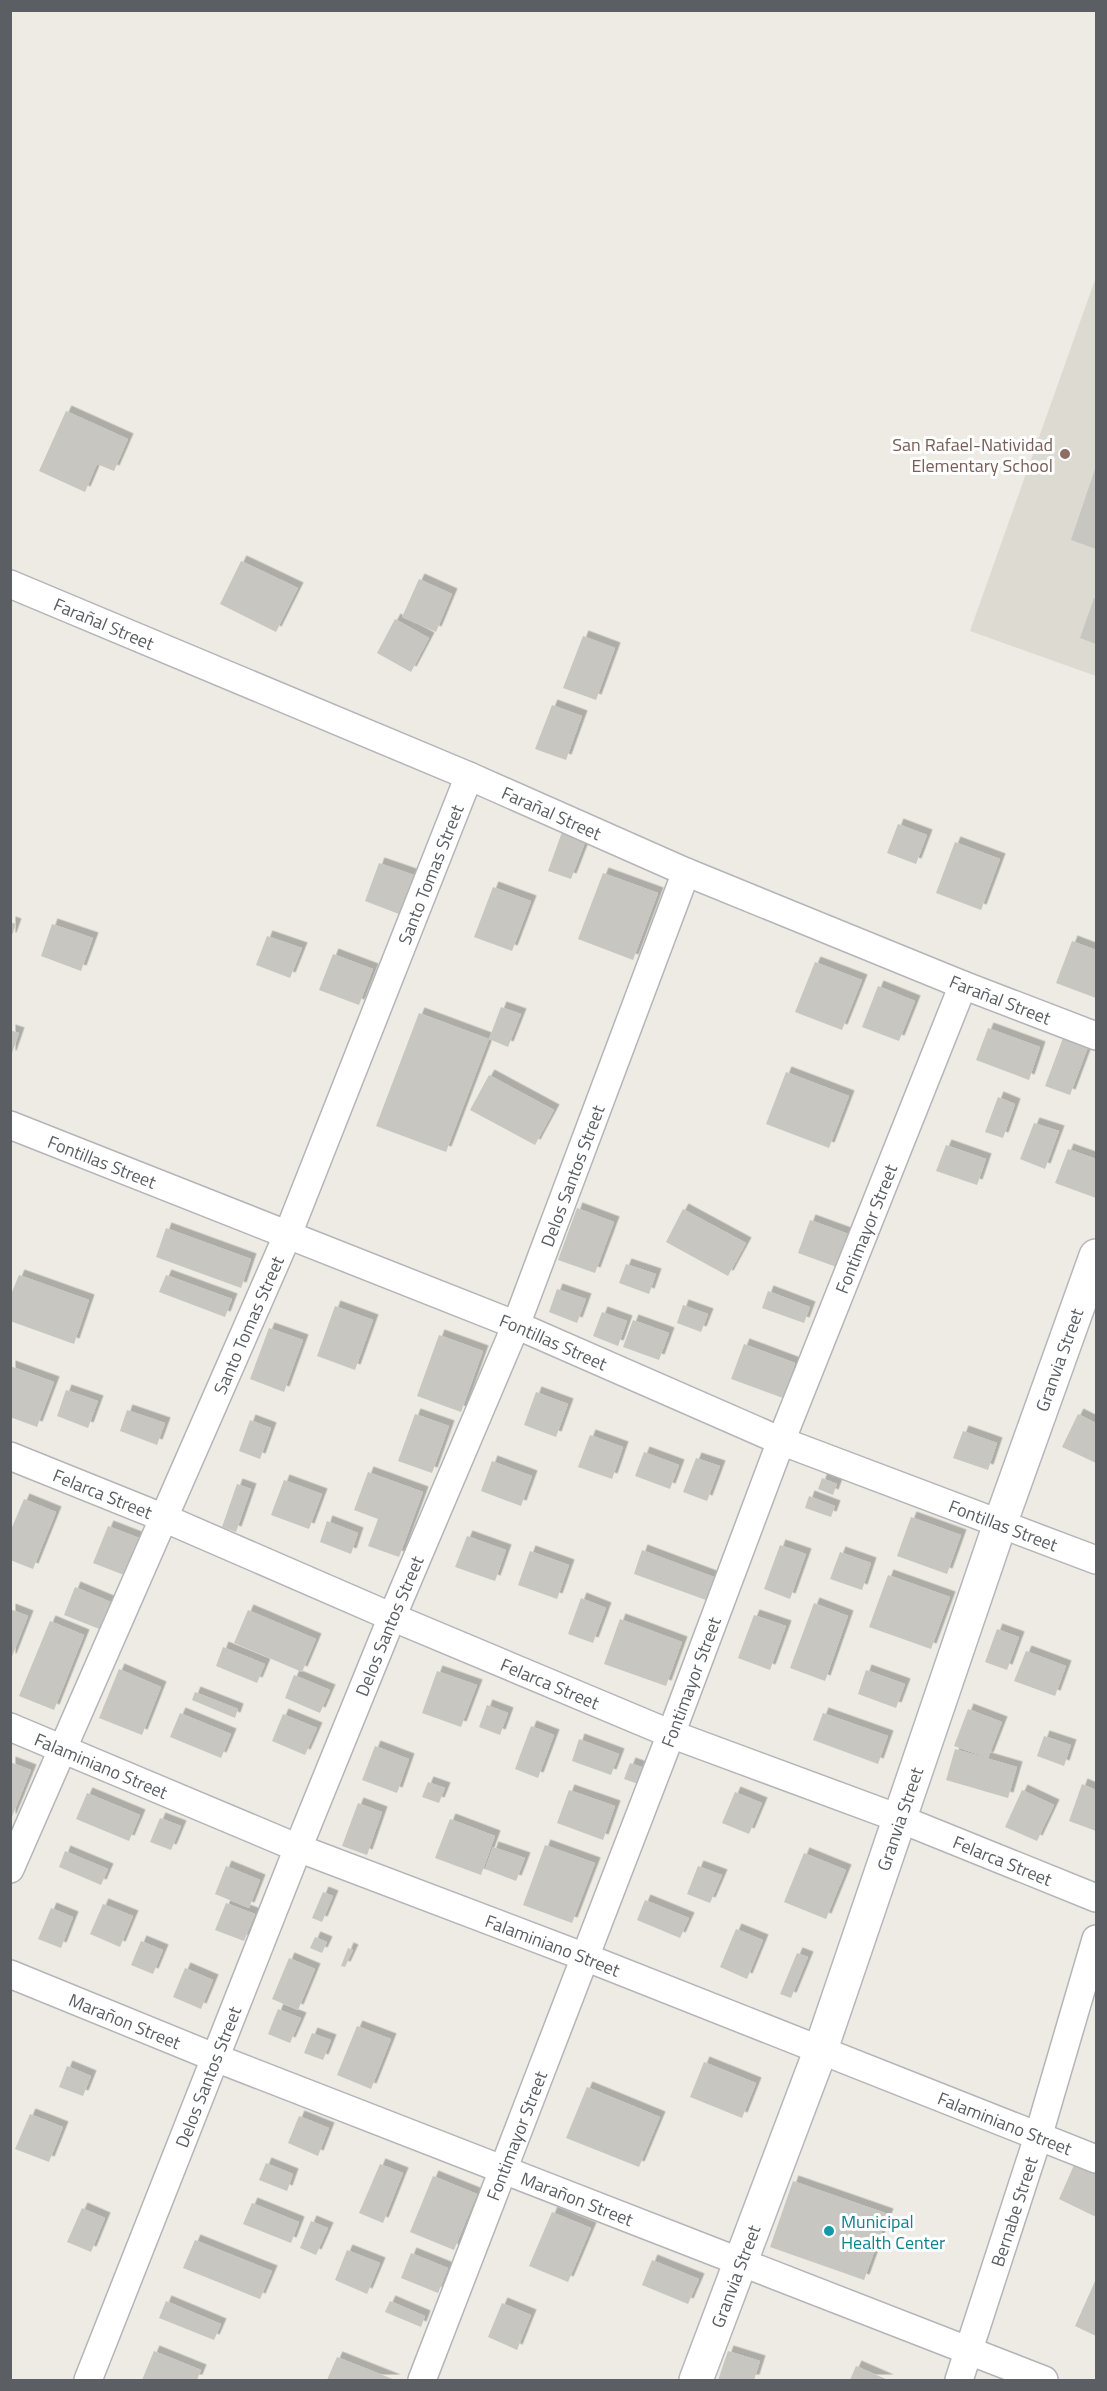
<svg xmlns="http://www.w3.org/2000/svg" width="1107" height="2391" font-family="'Titillium Web',sans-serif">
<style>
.education{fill:#dddad2}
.building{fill:#c8c6c0;filter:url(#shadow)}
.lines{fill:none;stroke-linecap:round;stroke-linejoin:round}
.street-casing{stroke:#b4b5b9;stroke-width:30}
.secondary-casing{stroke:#b5b7bc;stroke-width:36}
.street{stroke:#fff;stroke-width:27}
.secondary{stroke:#fff;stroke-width:33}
.education-dot{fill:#8d6e63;stroke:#fff;stroke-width:2}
.culture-dot{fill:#0f9aa8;stroke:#fff;stroke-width:2}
.labels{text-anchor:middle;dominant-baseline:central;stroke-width:6;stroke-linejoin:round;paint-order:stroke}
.education-label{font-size:18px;fill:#785e54;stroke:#fff;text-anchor:end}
.street-label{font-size:18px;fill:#5b5e63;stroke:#fff}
.culture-label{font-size:18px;fill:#0d838f;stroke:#fff;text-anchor:start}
</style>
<defs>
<filter id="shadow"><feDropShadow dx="5.5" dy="-5.5" stdDeviation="0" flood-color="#0004"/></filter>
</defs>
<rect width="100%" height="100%" fill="#edebe3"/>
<!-- education -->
<polygon class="education" points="1096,277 1096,676 970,631"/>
<!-- building -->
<g class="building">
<polygon points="66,411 128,439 114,471 97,464 85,492 39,471"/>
<polygon points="1096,466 1096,549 1071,540"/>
<polygon points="241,561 298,588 276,632 220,604"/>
<polygon points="419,579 452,594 436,632 402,617"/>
<polygon points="1094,598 1096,599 1096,644 1080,638"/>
<polygon points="395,619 429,638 411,672 377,653"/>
<polygon points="583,636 615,648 596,700 563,688"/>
<polygon points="552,705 582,716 566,760 535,749"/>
<polygon points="898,824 927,835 916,864 887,853"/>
<polygon points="562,832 586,840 571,879 548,871"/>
<polygon points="955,842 1000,859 981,910 936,893"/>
<polygon points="379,863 414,875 399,914 365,901"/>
<polygon points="603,873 658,893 633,960 578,939"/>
<polygon points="493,887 531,901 512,951 474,937"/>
<polygon points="10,922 16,924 11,938 10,938"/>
<polygon points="52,924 93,938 81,971 41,956"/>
<polygon points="267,936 302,948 290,978 256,965"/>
<polygon points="1072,941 1096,950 1096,998 1056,983"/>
<polygon points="333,954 373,969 359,1005 319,990"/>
<polygon points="815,962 862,980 842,1030 795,1012"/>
<polygon points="878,986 915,1001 899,1041 862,1027"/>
<polygon points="501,1007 521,1014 508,1047 489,1039"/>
<polygon points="419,1013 489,1039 446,1152 376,1126"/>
<polygon points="988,1028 1040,1047 1029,1080 976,1060"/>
<polygon points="10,1030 19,1033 11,1056 10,1056"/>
<polygon points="1063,1038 1088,1047 1070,1095 1045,1086"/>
<polygon points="786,1072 849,1096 829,1148 766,1124"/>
<polygon points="489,1075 554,1110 535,1145 470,1110"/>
<polygon points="998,1097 1015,1104 1003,1138 985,1132"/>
<polygon points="1034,1123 1059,1131 1045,1169 1020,1159"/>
<polygon points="946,1145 986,1159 977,1185 936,1171"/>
<polygon points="1068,1149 1096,1159 1096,1198 1055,1183"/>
<polygon points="577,1208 614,1222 595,1273 558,1260"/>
<polygon points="683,1209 746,1243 728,1276 666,1242"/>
<polygon points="810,1220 854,1236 842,1269 798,1253"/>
<polygon points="166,1228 251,1259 241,1288 156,1257"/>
<polygon points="626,1264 656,1274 649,1294 619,1283"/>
<polygon points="19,1275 89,1300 74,1344 10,1321 10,1297"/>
<polygon points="166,1275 232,1299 225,1317 159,1292"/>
<polygon points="557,1289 586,1299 577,1323 549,1312"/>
<polygon points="768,1291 810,1307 804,1323 762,1308"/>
<polygon points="683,1305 708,1314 701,1332 677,1323"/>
<polygon points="335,1306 373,1320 355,1370 317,1356"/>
<polygon points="602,1312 627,1321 618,1346 593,1336"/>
<polygon points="633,1320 669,1333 659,1360 623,1347"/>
<polygon points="269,1328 303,1340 284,1392 250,1379"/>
<polygon points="439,1335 483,1351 461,1412 417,1396"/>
<polygon points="744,1344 795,1363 783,1398 731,1379"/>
<polygon points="10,1366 54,1382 37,1427 10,1417"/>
<polygon points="66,1390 98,1401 88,1428 57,1416"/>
<polygon points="536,1392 568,1404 556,1437 524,1425"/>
<polygon points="127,1410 165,1423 157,1445 120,1431"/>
<polygon points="415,1414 449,1426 432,1473 398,1461"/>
<polygon points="1078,1414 1096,1423 1096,1463 1062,1447"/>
<polygon points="250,1420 271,1428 260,1459 239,1451"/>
<polygon points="963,1431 997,1443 988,1470 953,1458"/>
<polygon points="590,1435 623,1447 612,1479 578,1467"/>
<polygon points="644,1452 679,1465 670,1489 635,1476"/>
<polygon points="696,1458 720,1466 707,1501 683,1492"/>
<polygon points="492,1461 532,1476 521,1506 481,1491"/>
<polygon points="368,1472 423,1492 399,1557 368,1546 378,1519 354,1510"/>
<polygon points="822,1478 837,1484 833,1495 818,1489"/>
<polygon points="284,1480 322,1494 309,1529 271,1515"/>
<polygon points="237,1484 251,1489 236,1532 222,1527"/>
<polygon points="809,1496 835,1506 831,1517 805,1508"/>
<polygon points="24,1499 56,1512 33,1569 10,1560 10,1532"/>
<polygon points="911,1517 961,1535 947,1574 897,1556"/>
<polygon points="327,1521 358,1533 351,1554 320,1542"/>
<polygon points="108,1526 139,1538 124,1575 93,1563"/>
<polygon points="467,1536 506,1550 495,1581 455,1567"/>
<polygon points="780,1545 806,1554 790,1599 764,1589"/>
<polygon points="642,1550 714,1577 706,1600 634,1574"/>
<polygon points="530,1551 569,1565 557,1599 518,1585"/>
<polygon points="840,1552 871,1563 862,1590 830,1579"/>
<polygon points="888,1575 950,1597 931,1649 869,1627"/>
<polygon points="75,1587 118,1605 107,1632 64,1615"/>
<polygon points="581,1598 606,1608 593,1643 568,1634"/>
<polygon points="814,1603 848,1616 825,1681 790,1668"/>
<polygon points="10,1609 28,1616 11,1659 10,1659"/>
<polygon points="248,1610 316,1639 302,1672 234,1643"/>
<polygon points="754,1615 786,1626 770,1670 738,1658"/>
<polygon points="620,1619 682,1642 666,1686 604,1664"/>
<polygon points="50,1621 84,1635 54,1710 19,1696"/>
<polygon points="997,1629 1019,1637 1007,1670 985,1662"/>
<polygon points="223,1647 265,1664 257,1683 216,1666"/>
<polygon points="1026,1651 1066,1666 1055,1696 1014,1681"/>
<polygon points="119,1669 161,1687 142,1735 99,1718"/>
<polygon points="866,1670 905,1684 896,1708 858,1694"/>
<polygon points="437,1671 477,1685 461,1727 422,1713"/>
<polygon points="294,1675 330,1690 320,1713 285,1698"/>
<polygon points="195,1692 238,1709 235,1718 192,1700"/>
<polygon points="487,1705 508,1713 500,1735 479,1727"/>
<polygon points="968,1709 1002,1722 988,1758 954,1746"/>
<polygon points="180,1713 231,1734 221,1758 170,1737"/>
<polygon points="823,1713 888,1736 878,1764 813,1740"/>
<polygon points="283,1714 317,1728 305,1755 272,1741"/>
<polygon points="531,1726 554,1735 538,1778 515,1769"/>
<polygon points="1044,1736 1071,1745 1064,1766 1037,1756"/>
<polygon points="579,1739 619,1754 611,1775 572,1761"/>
<polygon points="375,1746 409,1759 397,1793 362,1780"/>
<polygon points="955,1749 1017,1767 1008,1798 946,1780"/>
<polygon points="10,1762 31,1770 11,1819 10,1819"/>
<polygon points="630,1763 650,1770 644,1786 624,1779"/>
<polygon points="428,1782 445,1788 439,1803 422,1797"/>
<polygon points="1082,1784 1096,1790 1096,1831 1069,1821"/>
<polygon points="569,1790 615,1806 603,1840 557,1823"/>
<polygon points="1022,1790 1054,1805 1037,1841 1005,1827"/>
<polygon points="735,1792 762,1803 749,1834 722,1823"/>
<polygon points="87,1793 140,1815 129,1841 76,1819"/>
<polygon points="358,1803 382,1812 367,1855 342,1846"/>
<polygon points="160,1818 181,1826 171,1850 150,1842"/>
<polygon points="450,1819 495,1836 481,1875 435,1858"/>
<polygon points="545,1845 595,1863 572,1923 523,1905"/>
<polygon points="493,1847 525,1858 516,1881 485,1869"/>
<polygon points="65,1851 108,1869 101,1885 59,1867"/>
<polygon points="804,1853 846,1870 826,1919 784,1902"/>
<polygon points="226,1866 260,1880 249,1908 215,1894"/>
<polygon points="698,1866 722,1875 710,1903 687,1894"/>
<polygon points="323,1892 333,1896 322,1922 312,1918"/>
<polygon points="645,1900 689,1918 680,1938 637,1920"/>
<polygon points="226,1903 255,1914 244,1941 215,1930"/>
<polygon points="103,1904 133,1916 120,1947 90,1934"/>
<polygon points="51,1908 73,1917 61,1948 38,1939"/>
<polygon points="736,1929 763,1940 747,1979 720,1967"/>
<polygon points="315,1937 327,1942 322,1953 310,1948"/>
<polygon points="141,1941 163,1950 153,1974 131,1965"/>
<polygon points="348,1948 353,1950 345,1967 341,1966"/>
<polygon points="797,1953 808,1957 791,1998 780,1994"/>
<polygon points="289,1958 315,1969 298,2010 272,1999"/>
<polygon points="185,1968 213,1980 201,2009 173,1997"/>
<polygon points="278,2009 301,2018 290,2043 268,2034"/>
<polygon points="357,2026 391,2039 371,2089 337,2075"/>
<polygon points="312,2033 331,2040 323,2060 304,2053"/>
<polygon points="704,2062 756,2083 742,2118 690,2097"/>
<polygon points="67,2066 91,2076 83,2096 59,2087"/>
<polygon points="587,2087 660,2117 639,2167 566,2138"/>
<polygon points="30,2114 63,2127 49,2162 15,2149"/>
<polygon points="299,2116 329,2128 318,2156 288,2143"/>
<polygon points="1078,2156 1096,2164 1096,2217 1059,2199"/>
<polygon points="266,2163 293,2174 287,2191 259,2180"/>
<polygon points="380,2164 403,2173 383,2223 359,2213"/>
<polygon points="433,2176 477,2194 454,2250 410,2232"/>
<polygon points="793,2181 888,2214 864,2280 770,2247"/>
<polygon points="252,2203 299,2222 291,2243 243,2224"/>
<polygon points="82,2208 105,2218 91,2252 67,2242"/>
<polygon points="552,2212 591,2228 568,2282 529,2266"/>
<polygon points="311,2221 328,2228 316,2255 300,2248"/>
<polygon points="195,2240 272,2271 260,2299 183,2268"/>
<polygon points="347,2250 380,2263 367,2294 335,2280"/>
<polygon points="411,2253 448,2268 438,2293 401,2278"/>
<polygon points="652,2260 699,2279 688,2304 642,2285"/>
<polygon points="1096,2279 1096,2336 1075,2326"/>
<polygon points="166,2301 221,2324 214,2340 159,2318"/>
<polygon points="390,2301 425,2316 421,2327 385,2312"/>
<polygon points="502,2303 531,2315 517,2350 488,2337"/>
<polygon points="154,2351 201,2370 197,2380 142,2380"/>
<polygon points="728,2351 760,2361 754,2380 718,2380"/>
<polygon points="337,2357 395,2380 327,2380"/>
<polygon points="856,2366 888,2380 850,2380"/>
</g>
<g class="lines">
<defs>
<g id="street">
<path id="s1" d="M10,584L469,776L686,872L963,985L1096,1036"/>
<path id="s2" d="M10,1125L516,1325L781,1441L1096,1560"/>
<path id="s3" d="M10,1456L164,1518L392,1617L671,1734L898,1818L1096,1898"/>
<path id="s4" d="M10,1727L298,1848L585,1957L1096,2159"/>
<path id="s5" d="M10,1869L288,1234L469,776"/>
<path id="s6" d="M10,1974L216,2058L1044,2380"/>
<path id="s7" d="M88,2380L298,1848L392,1617L516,1325L686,872"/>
<path id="s8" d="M422,2380L671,1734L781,1441L963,985"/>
<path id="s9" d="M959,2380L1038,2137L1096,1939"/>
</g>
<g id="secondary">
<path id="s10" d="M696,2380L821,2049L1000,1524L1096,1256"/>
</g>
</defs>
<!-- street casing -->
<use href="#street" class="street-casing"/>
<!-- secondary casing -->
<use href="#secondary" class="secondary-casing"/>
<!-- street -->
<use href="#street" class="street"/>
<!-- secondary -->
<use href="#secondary" class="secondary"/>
</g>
<!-- markers -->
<circle class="education-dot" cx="1065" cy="454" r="6"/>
<circle class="culture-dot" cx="829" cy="2231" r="6"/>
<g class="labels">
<!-- education labels -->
<g class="education-label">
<text x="1053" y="444">San Rafael-Natividad<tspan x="1053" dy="21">Elementary School</tspan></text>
</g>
<!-- street labels -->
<g class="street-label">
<text stroke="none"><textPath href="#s1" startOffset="102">Farañal Street</textPath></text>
<text stroke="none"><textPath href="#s1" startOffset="588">Farañal Street</textPath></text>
<text stroke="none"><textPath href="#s5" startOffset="1080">Santo Tomas Street</textPath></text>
<text stroke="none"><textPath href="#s1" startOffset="1074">Farañal Street</textPath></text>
<text stroke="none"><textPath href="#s2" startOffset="99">Fontillas Street</textPath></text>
<text stroke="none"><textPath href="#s7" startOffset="1298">Delos Santos Street</textPath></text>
<text stroke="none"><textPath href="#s8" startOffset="1234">Fontimayor Street</textPath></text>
<text stroke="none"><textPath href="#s5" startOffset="594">Santo Tomas Street</textPath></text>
<text stroke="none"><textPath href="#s2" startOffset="585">Fontillas Street</textPath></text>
<text stroke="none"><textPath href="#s10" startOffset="1083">Granvia Street</textPath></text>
<text stroke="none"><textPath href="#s3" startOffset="100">Felarca Street</textPath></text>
<text stroke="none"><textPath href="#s2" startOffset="1071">Fontillas Street</textPath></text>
<text stroke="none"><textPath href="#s7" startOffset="812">Delos Santos Street</textPath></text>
<text stroke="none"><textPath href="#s8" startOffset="748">Fontimayor Street</textPath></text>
<text stroke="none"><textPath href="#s3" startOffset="586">Felarca Street</textPath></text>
<text stroke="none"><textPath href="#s4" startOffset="99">Falaminiano Street</textPath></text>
<text stroke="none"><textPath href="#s10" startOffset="597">Granvia Street</textPath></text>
<text stroke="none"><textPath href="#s3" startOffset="1072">Felarca Street</textPath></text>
<text stroke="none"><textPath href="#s4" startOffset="585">Falaminiano Street</textPath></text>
<text stroke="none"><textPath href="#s6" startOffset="124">Marañon Street</textPath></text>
<text stroke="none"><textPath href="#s7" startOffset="326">Delos Santos Street</textPath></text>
<text stroke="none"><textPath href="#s4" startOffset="1071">Falaminiano Street</textPath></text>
<text stroke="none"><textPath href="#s8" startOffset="262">Fontimayor Street</textPath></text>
<text stroke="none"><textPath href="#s6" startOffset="610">Marañon Street</textPath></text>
<text stroke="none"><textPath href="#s9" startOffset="177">Bernabe Street</textPath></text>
<text stroke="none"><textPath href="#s10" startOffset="111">Granvia Street</textPath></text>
</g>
<!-- culture labels -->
<g class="culture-label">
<text x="841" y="2221">Municipal<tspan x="841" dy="21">Health Center</tspan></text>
</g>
</g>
<!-- border -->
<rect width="1107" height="2391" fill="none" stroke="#5b5e63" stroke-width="24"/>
</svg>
